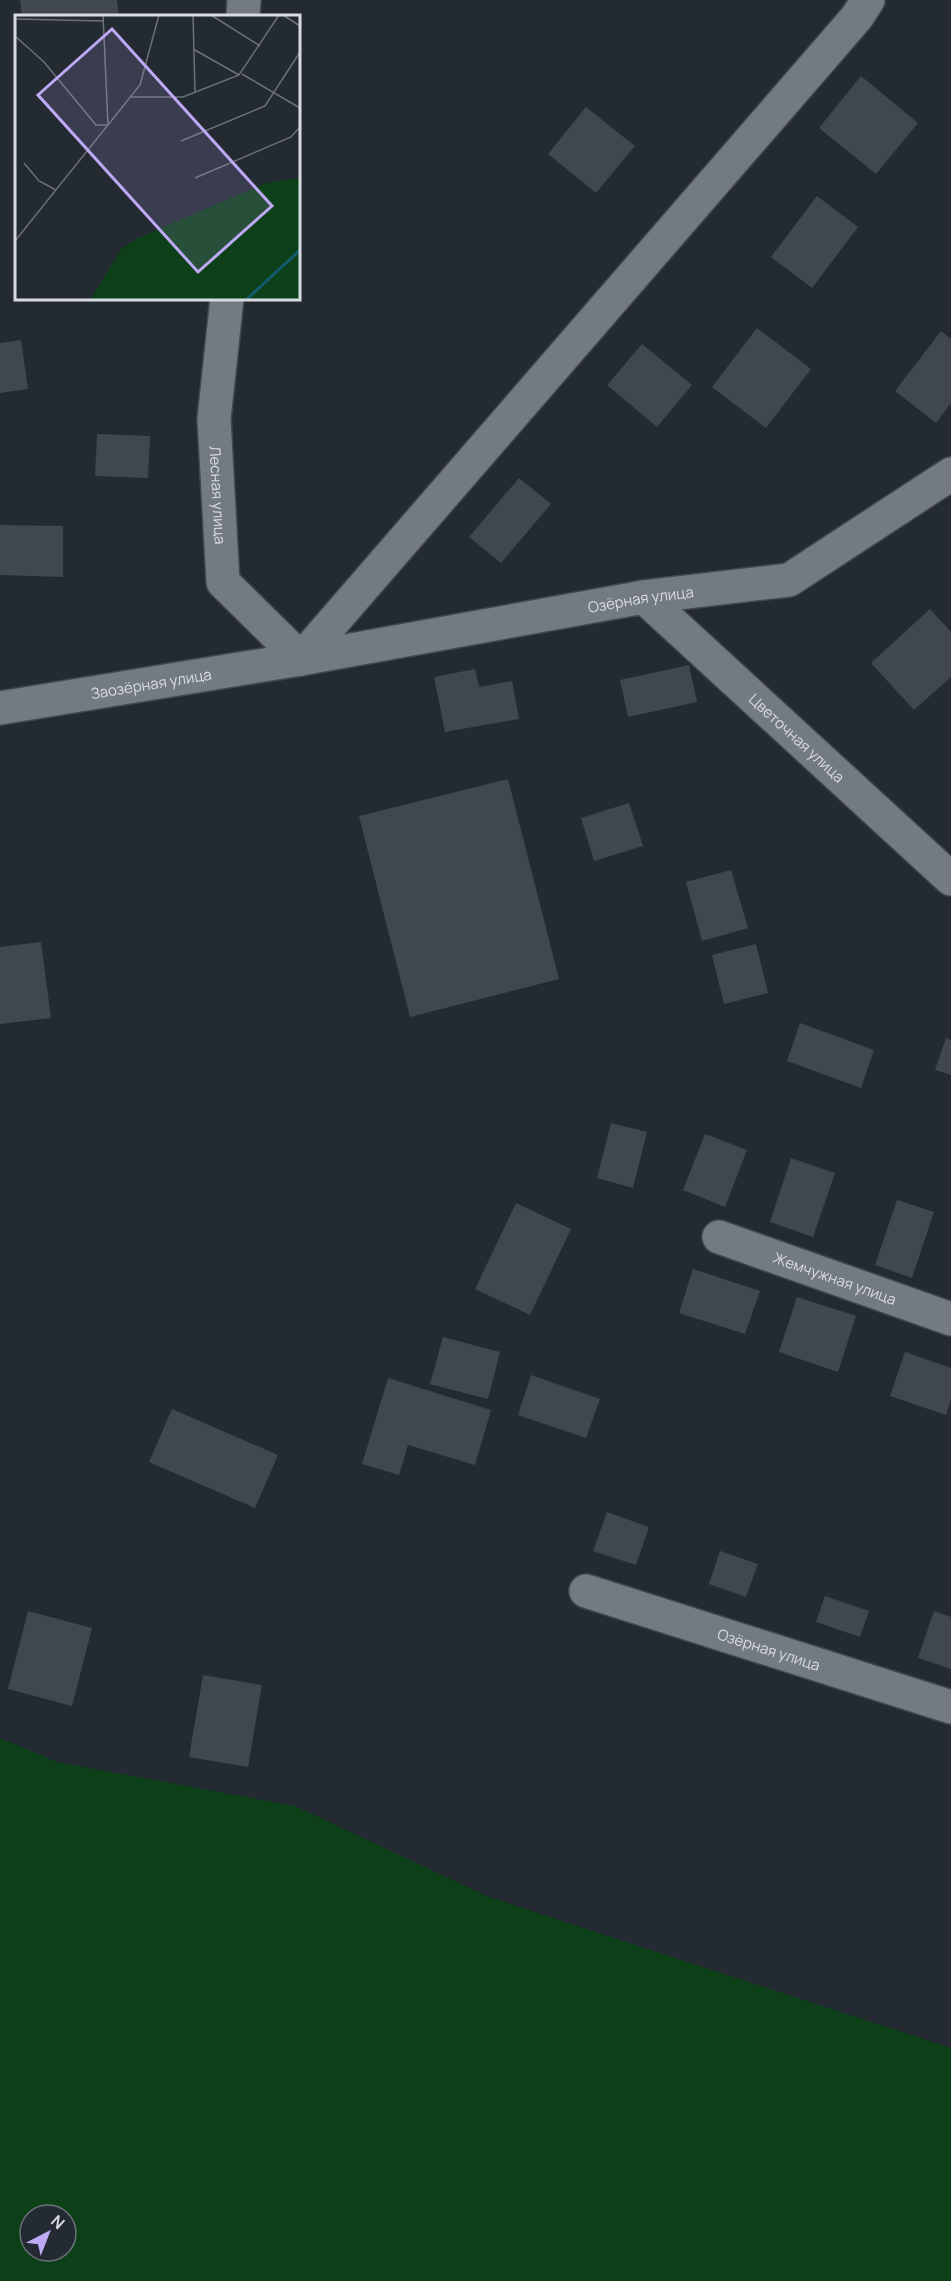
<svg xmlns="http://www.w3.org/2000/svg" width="951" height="2281" font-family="Manrope,sans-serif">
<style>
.green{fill:#0d4019;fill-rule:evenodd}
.building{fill:#414750}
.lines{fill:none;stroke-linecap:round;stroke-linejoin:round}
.minor-casing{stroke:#42474d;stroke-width:36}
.minor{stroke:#737a84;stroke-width:33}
.labels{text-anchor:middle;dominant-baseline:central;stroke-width:6;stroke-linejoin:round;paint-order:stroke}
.street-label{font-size:15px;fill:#d8dce2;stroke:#242a32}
.inset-river{fill:none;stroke:#115c6b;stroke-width:3}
.inset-road{fill:none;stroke:#6c7178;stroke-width:1.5}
.view{fill:#bea9f5;fill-opacity:0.15;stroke:#bea9f5;stroke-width:3}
.inset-edge{fill:none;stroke:#d8dce2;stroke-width:3}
</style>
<rect width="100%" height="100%" fill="#242a32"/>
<!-- green -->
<path class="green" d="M0,1738L57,1762L295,1806L489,1897L951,2048V2281H0ZM30,2215H66V2251H30Z"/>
<!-- building -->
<g class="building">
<polygon points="20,0 117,0 119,16 22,16"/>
<polygon points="861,76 918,123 876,174 819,128"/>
<polygon points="586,107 635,146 596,193 548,154"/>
<polygon points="817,196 858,227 812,288 771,257"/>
<polygon points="757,328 811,369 766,428 712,387"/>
<polygon points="941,331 951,339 951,403 936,423 895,391"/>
<polygon points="21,340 28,389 0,393 0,343"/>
<polygon points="642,344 692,385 657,427 607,385"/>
<polygon points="97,434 150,436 148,478 95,476"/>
<polygon points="519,478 551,504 501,563 469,537"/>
<polygon points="0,525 63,526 63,577 0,575"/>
<polygon points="930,609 951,632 951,677 914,710 871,663"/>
<polygon points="689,665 697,702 628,717 620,680"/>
<polygon points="475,669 479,687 512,681 519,719 445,732 434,677"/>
<polygon points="508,779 559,979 410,1017 359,816"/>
<polygon points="629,803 643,846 594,861 581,818"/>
<polygon points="731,870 748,928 702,941 686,882"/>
<polygon points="41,942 51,1018 0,1024 0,947"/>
<polygon points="756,944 768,993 724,1004 712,955"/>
<polygon points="800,1023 874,1050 861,1088 787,1061"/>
<polygon points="946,1038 951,1040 951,1075 935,1070"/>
<polygon points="611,1123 647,1132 633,1188 597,1178"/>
<polygon points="705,1134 747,1150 725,1207 683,1190"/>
<polygon points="791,1158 835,1173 813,1237 770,1222"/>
<polygon points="897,1200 934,1212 912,1278 875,1265"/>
<polygon points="516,1203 571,1229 530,1315 475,1289"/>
<polygon points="693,1269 760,1291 745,1334 679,1313"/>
<polygon points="797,1297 856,1316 838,1372 779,1352"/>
<polygon points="443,1337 500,1352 488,1399 430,1384"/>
<polygon points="905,1352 951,1368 951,1399 946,1415 890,1396"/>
<polygon points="531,1375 600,1399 586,1438 518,1415"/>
<polygon points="388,1378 491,1410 475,1465 408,1445 399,1475 362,1464"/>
<polygon points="172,1409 278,1455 255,1508 149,1462"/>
<polygon points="607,1512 649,1527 636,1565 593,1551"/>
<polygon points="720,1551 758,1564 746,1597 709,1584"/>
<polygon points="825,1596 869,1611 860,1637 816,1622"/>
<polygon points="28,1611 92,1628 72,1706 8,1689"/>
<polygon points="934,1611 951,1617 951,1669 918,1658"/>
<polygon points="203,1675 262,1685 248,1767 189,1757"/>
</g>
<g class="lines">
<defs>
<g id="minor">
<polyline points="243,16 244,0"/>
<path id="s1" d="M227,298L214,419L223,582L301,659"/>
<path id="s2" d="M644,597L951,879"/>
<polyline points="301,659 857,17 868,0"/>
<path id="s3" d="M0,708L301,659L644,597L789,580L951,474"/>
<path id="s4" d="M719,1237L951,1319"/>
<path id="s5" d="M586,1591L951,1707"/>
</g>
</defs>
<!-- minor casing -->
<use href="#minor" class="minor-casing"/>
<!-- minor -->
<use href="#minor" class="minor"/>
</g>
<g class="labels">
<!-- street labels -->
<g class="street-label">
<text stroke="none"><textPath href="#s1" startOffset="198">Лесная улица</textPath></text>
<text stroke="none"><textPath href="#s3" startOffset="650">Озёрная улица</textPath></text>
<text stroke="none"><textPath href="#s3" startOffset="153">Заозёрная улица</textPath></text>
<text stroke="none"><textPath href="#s2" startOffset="208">Цветочная улица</textPath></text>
<text stroke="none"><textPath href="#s4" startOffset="123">Жемчужная улица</textPath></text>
<text stroke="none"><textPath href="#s5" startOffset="192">Озёрная улица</textPath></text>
</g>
</g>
<!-- overview -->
<g transform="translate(15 15)">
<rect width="285" height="285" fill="#242a32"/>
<path d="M285,163V285H75L107,233L123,223L251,168Z" fill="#0d4019"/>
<path class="inset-river" d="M231,285L285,235"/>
<path class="inset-road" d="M88,0L93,110M178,0L180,77M196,0L245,31M268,0L285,11M0,4L89,6M0,21L29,47L81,110H93M178,34L224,60M227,59L285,93M115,82H168L224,60L264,0M166,126L250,91L285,37M9,148L24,166L41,175M180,163L276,122L285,112M0,226L125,70L144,0"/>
<path class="view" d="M97,14L257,191L183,257L23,80Z"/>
<rect width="285" height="285" class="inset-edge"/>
</g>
<!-- north arrow -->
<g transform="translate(48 2233) rotate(42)"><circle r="28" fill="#242a32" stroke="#6c7178" stroke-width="1.5"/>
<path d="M0-4.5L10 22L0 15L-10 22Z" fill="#bea9f5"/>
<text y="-9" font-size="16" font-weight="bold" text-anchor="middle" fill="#d8dce2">N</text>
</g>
</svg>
